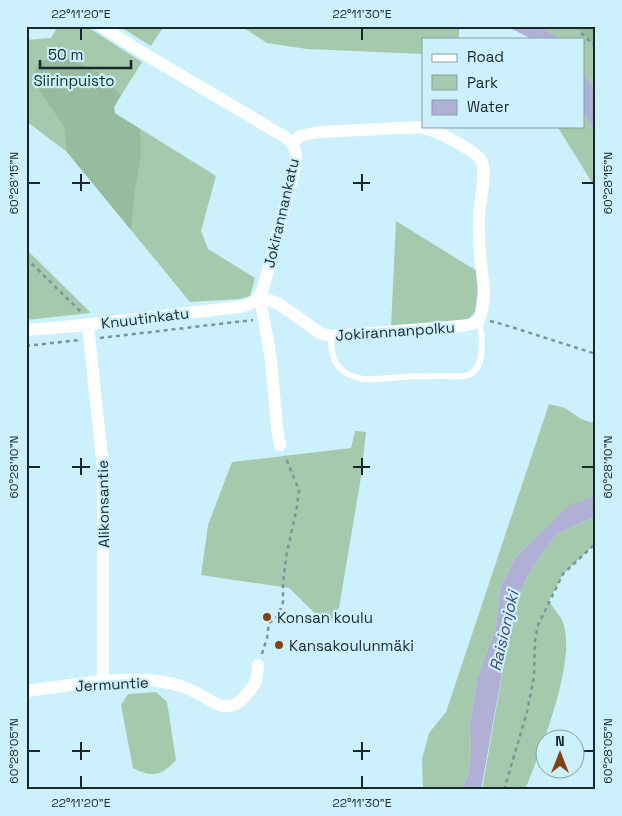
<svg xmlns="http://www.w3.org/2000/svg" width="622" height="816" font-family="'Space Grotesk',sans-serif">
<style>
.green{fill:#a5c9ad}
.forest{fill:#97bb9f}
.water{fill:#b0afd6}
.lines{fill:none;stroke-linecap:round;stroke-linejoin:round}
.path{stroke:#7a949b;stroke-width:2.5;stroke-dasharray:4 4;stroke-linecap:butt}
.service{stroke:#fff;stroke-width:6}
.minor{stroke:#fff;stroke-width:12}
.ticks{fill:none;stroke:#19272b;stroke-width:2}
.poi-dot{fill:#844112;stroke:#cdf1fc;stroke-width:2}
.labels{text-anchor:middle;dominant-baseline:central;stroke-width:4.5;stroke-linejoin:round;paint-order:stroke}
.park-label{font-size:15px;fill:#083418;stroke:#cdf1fc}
.street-label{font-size:15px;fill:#19272b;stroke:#cdf1fc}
.poi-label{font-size:15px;fill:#19272b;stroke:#cdf1fc;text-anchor:start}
.water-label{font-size:16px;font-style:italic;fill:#474276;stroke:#cdf1fc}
.neatline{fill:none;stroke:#19272b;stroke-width:2}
.ticks-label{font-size:12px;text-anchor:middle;fill:#19272b}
</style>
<rect width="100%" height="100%" fill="#cdf1fc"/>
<!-- green -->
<g class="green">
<polygon points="58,26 86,26 142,62 114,107 115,113 216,176 201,231 208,249 255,278 250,296 239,299 190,302 67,152 26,121 26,40 51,38"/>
<polygon points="119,26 164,26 151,46"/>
<polygon points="241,26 459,26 459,39 423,39 423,54 307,49 267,43"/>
<polygon points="540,26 577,26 582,34 596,47 596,94 583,72 583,39 560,39"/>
<polygon points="583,112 596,133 596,189 557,126 583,126"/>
<polygon points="396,221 480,273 475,312 468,319 391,327"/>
<polygon points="26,249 91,313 26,320"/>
<polygon points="549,404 565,408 581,419 596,424 596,495 568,507 514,559 500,588 496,627 477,679 470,724 471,756 469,770 462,790 423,790 422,759 429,733 446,712"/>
<polygon points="355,431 366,432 361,477 339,608 328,626 289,588 201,575 208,525 232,462 351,448"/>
<path d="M596,516V543L563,574L549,601C553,607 558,614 562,620C579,657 540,752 525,790H482L514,606L528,575L546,547L558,533Z"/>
<path d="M156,692L167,702L176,760C161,776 153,778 133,768L121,705L128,694Z"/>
</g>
<!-- forest -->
<g class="forest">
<polygon points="577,26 596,26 596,47 582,34"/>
<polygon points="56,54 98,72 121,95 114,107 115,114 140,129 141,155 135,190 131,230 67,152 64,126 38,89 35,66"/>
</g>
<!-- water -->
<g class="water">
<polygon points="506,26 540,26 560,39 532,39"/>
<polygon points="583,72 596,94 596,133 583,112"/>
<polygon points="596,495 596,516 558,533 546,547 528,575 514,606 481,790 462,790 469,770 471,756 470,724 477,679 496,627 500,588 514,559 568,506"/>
</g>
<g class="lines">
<!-- path -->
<g class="path">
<polyline points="577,26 582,34 596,47"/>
<polyline points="26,258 82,313"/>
<polyline points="490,321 502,324 596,354"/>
<polyline points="100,338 253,320"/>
<polyline points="26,346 79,340"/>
<polyline points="262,654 267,638 269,623 278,616 283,602 283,584 286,557 297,507 299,490 285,456"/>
<polyline points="504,790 527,712 534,676 535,641 538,625 563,574 596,543"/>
</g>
<!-- service -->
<path class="service" d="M331,336C331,349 332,362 343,371C348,375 357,378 364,379C377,380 390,378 402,377C416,376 430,376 444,376C452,376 464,378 471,374C486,364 482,334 479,320"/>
<!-- minor -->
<g class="minor">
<path d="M260,297L279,304L320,333L331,336L463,326L472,324L479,320C488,296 482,279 480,255C479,243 479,230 479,217C479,203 488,172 481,160C473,149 436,130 421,127L319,132L300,136L293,143"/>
<polyline points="260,297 271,360 277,428 280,445"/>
<polyline points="88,325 103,468 103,682"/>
<path d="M26,330C98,325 168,315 239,307C252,305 258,300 263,289L294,172C297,156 298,147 285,137L143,53L101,26"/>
<path d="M26,691C69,686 120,675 163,682C176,683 187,688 199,694C209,699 218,708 230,706C239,705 253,689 256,680C257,676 258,670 258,665"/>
</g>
</g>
<!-- ticks -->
<path class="ticks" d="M81,28V40M362,28V40M81,174V191M362,174V191M28,183H40M72,183H90M353,183H370M582,183H594M81,458V475M362,458V475M28,467H40M72,467H90M353,467H370M582,467H594M81,742V760M362,742V760M28,751H40M72,751H90M353,751H370M582,751H594M81,776V788M362,776V788"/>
<!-- markers -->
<g class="poi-dot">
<circle cx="267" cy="617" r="5"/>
<circle cx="279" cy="645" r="5"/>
</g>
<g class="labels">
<!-- park labels -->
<g class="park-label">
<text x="74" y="80">Siirinpuisto</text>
</g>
<!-- street labels -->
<g class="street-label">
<text transform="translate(281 213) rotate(-77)">Jokirannankatu</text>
<text transform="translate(145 318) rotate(-7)">Knuutinkatu</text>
<text transform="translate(395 331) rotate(-4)">Jokirannanpolku</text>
<text transform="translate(103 504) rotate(-91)">Alikonsantie</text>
<text transform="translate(112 684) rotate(-3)">Jermuntie</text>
</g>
<!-- poi labels -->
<g class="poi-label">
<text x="277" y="617">Konsan koulu</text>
<text x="289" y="645">Kansakoulunmäki</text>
</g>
<!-- water labels -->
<g class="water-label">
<text transform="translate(504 631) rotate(-77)">Raisionjoki</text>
</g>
</g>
<!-- border -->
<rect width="622" height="816" fill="none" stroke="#cdf1fc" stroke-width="55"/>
<!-- legend -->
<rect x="422" y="38" width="162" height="90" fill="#cdf1fc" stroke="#85a0a8"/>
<rect x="432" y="54" width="25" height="8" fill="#ffffff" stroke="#85a0a8"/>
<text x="467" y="62" font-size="15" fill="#19272b">Road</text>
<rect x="432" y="75" width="25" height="15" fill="#a5c9ad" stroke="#85a0a8"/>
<text x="467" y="88" font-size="15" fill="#19272b">Park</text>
<rect x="432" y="100" width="25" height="15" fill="#b0afd6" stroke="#85a0a8"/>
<text x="467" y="112" font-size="15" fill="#19272b">Water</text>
<!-- north arrow -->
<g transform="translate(560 754)"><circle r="24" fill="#cdf1fc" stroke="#85a0a8"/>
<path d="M0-4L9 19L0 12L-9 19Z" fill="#844112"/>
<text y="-8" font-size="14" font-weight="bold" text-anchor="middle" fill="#19272b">N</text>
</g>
<!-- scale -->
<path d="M40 60v8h91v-8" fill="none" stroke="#19272b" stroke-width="2.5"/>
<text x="48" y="60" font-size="15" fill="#19272b" stroke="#cdf1fc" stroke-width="4" paint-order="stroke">50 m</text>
<rect x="28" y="28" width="566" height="760" class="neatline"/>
<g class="ticks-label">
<text x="81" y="18">22°11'20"E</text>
<text x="362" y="18">22°11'30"E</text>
<text transform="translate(14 183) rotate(-90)" y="4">60°28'15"N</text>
<text transform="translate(608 183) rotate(-90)" y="4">60°28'15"N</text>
<text transform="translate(14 467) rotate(-90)" y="4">60°28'10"N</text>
<text transform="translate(608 467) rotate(-90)" y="4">60°28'10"N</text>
<text transform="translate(14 751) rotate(-90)" y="4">60°28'05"N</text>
<text transform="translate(608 751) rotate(-90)" y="4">60°28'05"N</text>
<text x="81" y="807">22°11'20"E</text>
<text x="362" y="807">22°11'30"E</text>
</g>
</svg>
